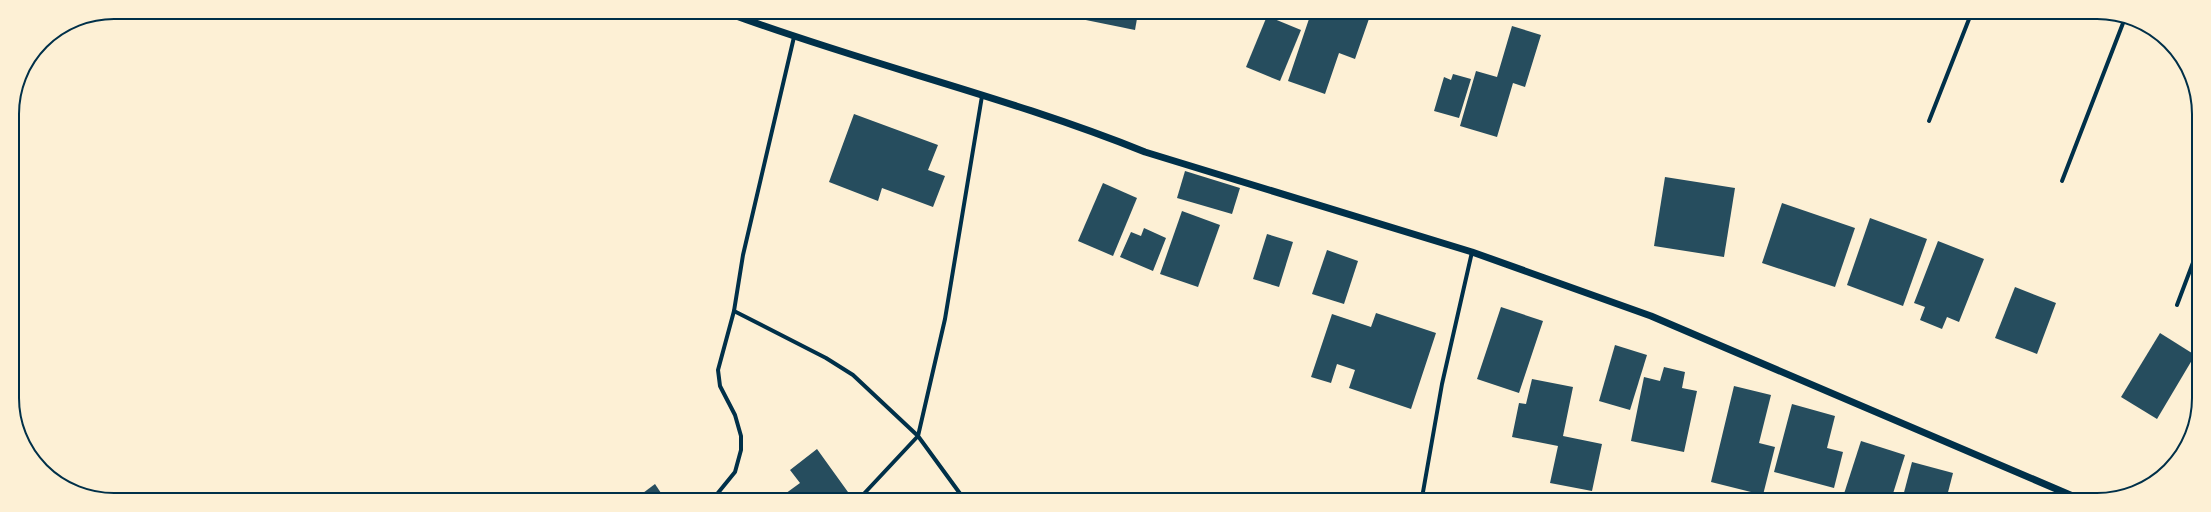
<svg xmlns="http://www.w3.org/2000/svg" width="2211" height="512" font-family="'Exo 2',sans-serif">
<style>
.building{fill:#264d5e}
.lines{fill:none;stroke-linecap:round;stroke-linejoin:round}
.minor{stroke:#003049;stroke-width:4}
.tertiary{stroke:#003049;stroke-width:7}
.rim{fill:none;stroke:#003049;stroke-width:2}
</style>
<rect width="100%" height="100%" fill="#fdf0d5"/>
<!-- building -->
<g class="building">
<polygon points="1072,13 1138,13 1135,30 1071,17"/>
<polygon points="1311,13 1371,13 1355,59 1339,53 1325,94 1288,81"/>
<polygon points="1267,16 1301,30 1280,81 1246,67"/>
<polygon points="1512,26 1541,35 1525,87 1513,83 1497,137 1460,126 1476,71 1497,77"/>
<polygon points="1453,74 1471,79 1459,118 1434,111 1444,77 1451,80"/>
<polygon points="854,114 938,145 928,170 945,176 933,207 882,188 878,201 829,182"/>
<polygon points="1185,171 1240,188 1232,214 1177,198"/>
<polygon points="1665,177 1735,188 1724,257 1654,246"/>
<polygon points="1103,183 1137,198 1113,256 1078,241"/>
<polygon points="1782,203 1855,228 1835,287 1762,263"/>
<polygon points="1182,211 1220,225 1198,287 1160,274"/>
<polygon points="1870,218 1927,239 1903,306 1847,285"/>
<polygon points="1144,228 1166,238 1153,271 1120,257 1131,232 1141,236"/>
<polygon points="1267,234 1293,242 1279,287 1253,279"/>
<polygon points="1938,241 1984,259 1959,322 1947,317 1942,329 1920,320 1925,307 1914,303"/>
<polygon points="1327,250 1358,261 1344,304 1312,294"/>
<polygon points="2015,287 2056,303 2037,354 1995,338"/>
<polygon points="1501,307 1543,321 1519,393 1477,379"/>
<polygon points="1376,313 1436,333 1411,409 1349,388 1355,370 1337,364 1331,383 1311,377 1332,314 1371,327"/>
<polygon points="2160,333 2195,355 2157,419 2121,397"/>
<polygon points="1615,345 1647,355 1630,410 1599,401"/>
<polygon points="1664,367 1685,372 1682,388 1697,391 1684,452 1631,441 1644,377 1660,381"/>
<polygon points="1532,379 1573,387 1563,436 1602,444 1592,491 1550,483 1558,446 1512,437 1519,403 1526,404"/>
<polygon points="1734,386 1771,395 1759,443 1775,447 1763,495 1711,482"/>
<polygon points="1792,404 1835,416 1827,448 1843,452 1834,488 1774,472"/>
<polygon points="1861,441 1905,455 1891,500 1842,500"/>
<polygon points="817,449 853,499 778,499 800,483 790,470"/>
<polygon points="1912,462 1953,473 1946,500 1902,500"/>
<polygon points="655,484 665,499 635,499"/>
</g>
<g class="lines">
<!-- minor -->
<g class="minor">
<polyline points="1929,121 1971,14"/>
<polyline points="2062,181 2125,18"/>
<polyline points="2177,305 2197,252"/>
<polyline points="734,311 826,358 853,375 918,436 859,499"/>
<polyline points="1423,492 1442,384 1472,252"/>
<polyline points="713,499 735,472 741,450 741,436 735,415 720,386 718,370 734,311 743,255 794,37"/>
<polyline points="964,499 918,436 945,319 982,96"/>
</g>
<!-- tertiary -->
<path class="tertiary" d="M728,13C865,64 1009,97 1145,152L1472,252L1651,316L2082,500"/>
</g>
<!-- crop -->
<path d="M0 0H2211V512H0ZM114 19H2097A95 95 0 0 1 2192 114V398A95 95 0 0 1 2097 493H114A95 95 0 0 1 19 398V114A95 95 0 0 1 114 19Z" fill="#fdf0d5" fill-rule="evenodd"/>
<path class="rim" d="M114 19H2097A95 95 0 0 1 2192 114V398A95 95 0 0 1 2097 493H114A95 95 0 0 1 19 398V114A95 95 0 0 1 114 19Z"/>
</svg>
